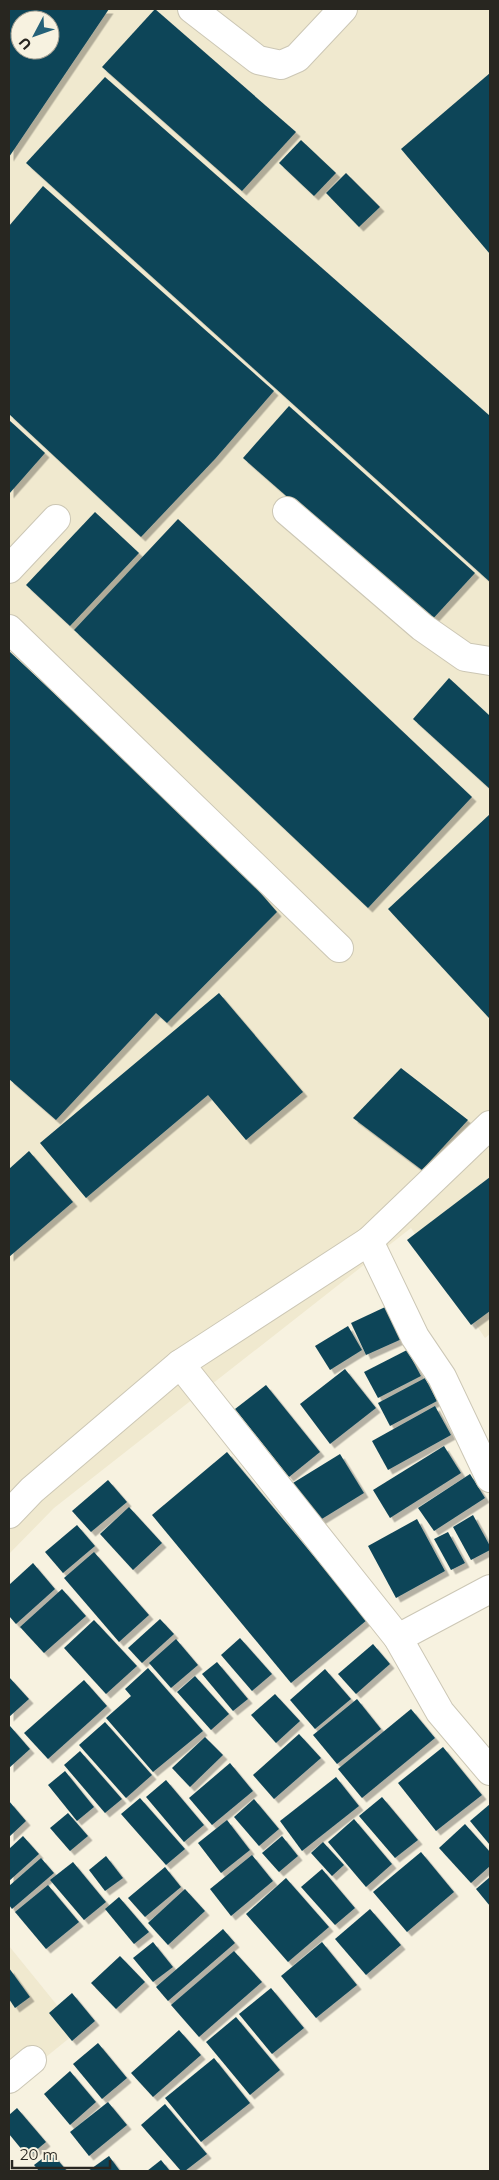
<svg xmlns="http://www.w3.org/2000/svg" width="499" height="2180" font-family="Montserrat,sans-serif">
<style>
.built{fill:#f0e9cf;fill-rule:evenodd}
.building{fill:#0f4558;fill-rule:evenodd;filter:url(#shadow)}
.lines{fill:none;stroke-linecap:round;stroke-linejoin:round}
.minor-casing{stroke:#ccc7b5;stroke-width:30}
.minor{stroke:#fff;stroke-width:28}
</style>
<defs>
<filter id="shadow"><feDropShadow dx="4.5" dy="4.5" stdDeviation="0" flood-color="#0004"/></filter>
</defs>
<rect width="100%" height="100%" fill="#f7f2e0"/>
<!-- built -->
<g class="built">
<path d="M9,9H490V1334L485,1338L411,1228L54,1508L9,1554ZM20,20H50V50H20Z"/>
<polygon points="9,1946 78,2031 9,2087"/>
</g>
<!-- building -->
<g class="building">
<path d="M9,9H109L9,157ZM20,20H50V50H20Z"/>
<polygon points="155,9 296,132 242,191 102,67"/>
<polygon points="490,73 490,254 401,149"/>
<polygon points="105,77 490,416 490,582 26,163"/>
<polygon points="301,140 336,173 314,196 279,163"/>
<polygon points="346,173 380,207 359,227 326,193"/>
<polygon points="43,186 274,391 215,459 141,537 9,414 9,226"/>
<polygon points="289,406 475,573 430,622 243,458"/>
<polygon points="9,420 45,453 9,494"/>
<polygon points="95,512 139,553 70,626 26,585"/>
<polygon points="178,519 472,797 368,908 74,630"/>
<polygon points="9,651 233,861 277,912 167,1023 156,1013 56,1120 9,1079"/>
<polygon points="449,678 490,716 490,789 413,719"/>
<polygon points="490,814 490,1019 388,909"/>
<polygon points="219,993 303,1092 246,1140 208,1095 86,1198 40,1143"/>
<polygon points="401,1068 468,1120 422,1170 353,1118"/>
<polygon points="29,1151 73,1202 9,1257 9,1169"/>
<polygon points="490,1177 490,1311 471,1325 407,1240"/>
<polygon points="398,1301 413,1334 366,1355 351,1323"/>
<polygon points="348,1326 362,1350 330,1370 315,1346"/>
<polygon points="407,1350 421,1376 378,1398 364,1372"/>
<polygon points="345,1369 376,1408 330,1444 300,1404"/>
<polygon points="425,1378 437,1401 390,1426 378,1403"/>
<polygon points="266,1385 320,1452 289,1477 235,1409"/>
<polygon points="435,1406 451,1435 388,1470 372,1441"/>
<polygon points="444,1446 461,1473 390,1518 373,1490"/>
<polygon points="227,1452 367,1620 291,1683 152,1515"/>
<polygon points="340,1454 364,1493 312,1525 288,1486"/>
<polygon points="470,1474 485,1498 434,1531 418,1508"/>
<polygon points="108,1480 127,1502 91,1532 72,1511"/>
<polygon points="129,1507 162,1543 133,1570 100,1534"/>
<polygon points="473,1515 490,1546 490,1550 471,1560 453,1527"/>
<polygon points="417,1519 445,1571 396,1598 368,1546"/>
<polygon points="77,1525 95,1546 63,1573 45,1552"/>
<polygon points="448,1532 465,1563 451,1570 434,1539"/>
<polygon points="94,1552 149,1615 119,1642 64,1578"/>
<polygon points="33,1563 55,1589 16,1624 9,1616 9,1585"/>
<polygon points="62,1589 86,1616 44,1653 20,1627"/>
<polygon points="160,1619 174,1634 142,1663 128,1648"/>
<polygon points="94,1620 137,1666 106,1694 64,1648"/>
<polygon points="240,1638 272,1674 252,1691 221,1655"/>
<polygon points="176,1639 198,1665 171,1688 149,1663"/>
<polygon points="373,1644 390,1664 356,1694 338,1674"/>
<polygon points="217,1662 248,1699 233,1711 202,1674"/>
<polygon points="148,1668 203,1731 153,1772 106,1718 131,1696 125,1689"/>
<polygon points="325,1669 351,1699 315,1729 290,1700"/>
<polygon points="195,1676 229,1714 211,1730 177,1692"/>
<polygon points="9,1677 29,1699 9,1717"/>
<polygon points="84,1680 107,1706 48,1759 24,1733"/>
<polygon points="275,1694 300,1721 276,1743 251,1715"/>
<polygon points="357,1699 381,1729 337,1764 313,1735"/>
<polygon points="411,1709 435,1738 362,1798 338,1769"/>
<polygon points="105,1722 152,1775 126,1798 79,1745"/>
<polygon points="10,1726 30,1749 9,1768 9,1728"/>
<polygon points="299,1734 321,1758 274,1799 253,1775"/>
<polygon points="205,1737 223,1755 190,1787 172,1768"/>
<polygon points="443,1747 482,1795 436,1831 398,1783"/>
<polygon points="80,1751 122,1799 105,1813 64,1765"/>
<polygon points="230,1763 253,1791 212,1825 189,1798"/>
<polygon points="65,1771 94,1807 77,1821 48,1785"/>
<polygon points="336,1777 359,1806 302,1851 280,1821"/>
<polygon points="166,1780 204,1825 184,1842 146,1797"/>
<polygon points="382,1797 418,1840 395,1858 359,1816"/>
<polygon points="140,1798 185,1849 166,1865 121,1814"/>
<polygon points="254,1799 279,1829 259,1846 234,1817"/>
<polygon points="9,1801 26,1821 9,1837"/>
<polygon points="490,1804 490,1845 470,1821"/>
<polygon points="68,1813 88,1836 70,1851 50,1828"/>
<polygon points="354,1819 392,1864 366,1887 328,1842"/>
<polygon points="227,1820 250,1850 221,1873 198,1843"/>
<polygon points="465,1824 490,1852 490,1866 471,1883 439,1848"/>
<polygon points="23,1836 39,1854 9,1881 9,1849"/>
<polygon points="282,1836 298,1856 279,1872 262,1853"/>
<polygon points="323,1842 344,1865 332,1876 311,1853"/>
<polygon points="421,1852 454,1892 407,1932 373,1892"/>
<polygon points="252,1855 273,1881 231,1916 210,1889"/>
<polygon points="106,1856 123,1878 105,1891 89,1870"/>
<polygon points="41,1858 54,1873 12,1909 9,1905 9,1886"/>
<polygon points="73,1862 106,1902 84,1920 50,1880"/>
<polygon points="165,1867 181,1887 145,1917 128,1898"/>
<polygon points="322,1869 355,1908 335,1925 301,1887"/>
<polygon points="490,1877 490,1906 476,1889"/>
<polygon points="286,1878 329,1927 288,1962 246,1914"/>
<polygon points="48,1885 79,1922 46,1949 15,1912"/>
<polygon points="185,1889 205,1911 168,1945 148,1923"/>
<polygon points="119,1897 149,1932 134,1944 105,1909"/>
<polygon points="370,1909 401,1945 366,1975 335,1939"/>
<polygon points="223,1929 235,1943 168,2001 156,1987"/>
<polygon points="153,1942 173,1967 153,1982 133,1958"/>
<polygon points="322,1942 357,1985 316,2018 281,1976"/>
<polygon points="234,1951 262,1982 199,2037 171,2005"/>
<polygon points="120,1956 145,1982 116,2009 91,1983"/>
<polygon points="9,1968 30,1997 15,2008 9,1999"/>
<polygon points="271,1988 304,2028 272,2054 239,2014"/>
<polygon points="72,1993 95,2021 72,2041 49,2013"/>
<polygon points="236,2017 280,2070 250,2095 206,2042"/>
<polygon points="179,2030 201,2055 153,2097 131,2073"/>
<polygon points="98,2043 127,2078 102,2099 73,2064"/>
<polygon points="214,2058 250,2103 201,2142 165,2098"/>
<polygon points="70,2071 96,2102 70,2125 44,2094"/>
<polygon points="108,2102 127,2125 89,2156 70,2132"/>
<polygon points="165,2104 207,2154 185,2171 181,2171 141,2125"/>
<polygon points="17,2108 46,2142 28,2157 9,2134 9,2115"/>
<polygon points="51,2152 67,2171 39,2171 34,2165"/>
<polygon points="109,2156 120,2171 88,2171"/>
<polygon points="161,2160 170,2171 147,2171"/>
</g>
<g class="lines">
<defs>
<g id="minor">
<polyline points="192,9 258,60 281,65 297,58 343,9"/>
<polyline points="287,511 422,627 465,657 490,661"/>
<polyline points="9,569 56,519"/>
<polyline points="9,629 339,948"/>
<polyline points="369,1241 415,1337 442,1377 490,1478"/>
<polyline points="180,1364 398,1638 440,1712 490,1771"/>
<polyline points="9,1514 32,1490 180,1364 369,1241 490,1125"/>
<polyline points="398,1638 490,1589"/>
<polyline points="9,2079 32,2060"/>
</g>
</defs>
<!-- minor casing -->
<use href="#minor" class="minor-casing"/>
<!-- minor -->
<use href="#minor" class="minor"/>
</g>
<!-- border -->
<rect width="499" height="2180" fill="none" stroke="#282620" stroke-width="20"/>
<!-- north arrow -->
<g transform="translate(35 35) rotate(229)"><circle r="24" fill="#f7f2e0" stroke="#a4a093"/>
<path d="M0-4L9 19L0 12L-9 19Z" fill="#246178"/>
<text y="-8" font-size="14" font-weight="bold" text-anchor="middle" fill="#282620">U</text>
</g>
<!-- scale -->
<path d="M12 2160v8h98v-8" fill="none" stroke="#282620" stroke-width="2.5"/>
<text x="20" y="2160" font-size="15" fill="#282620" stroke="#f7f2e0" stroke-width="4" paint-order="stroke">20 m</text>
</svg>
